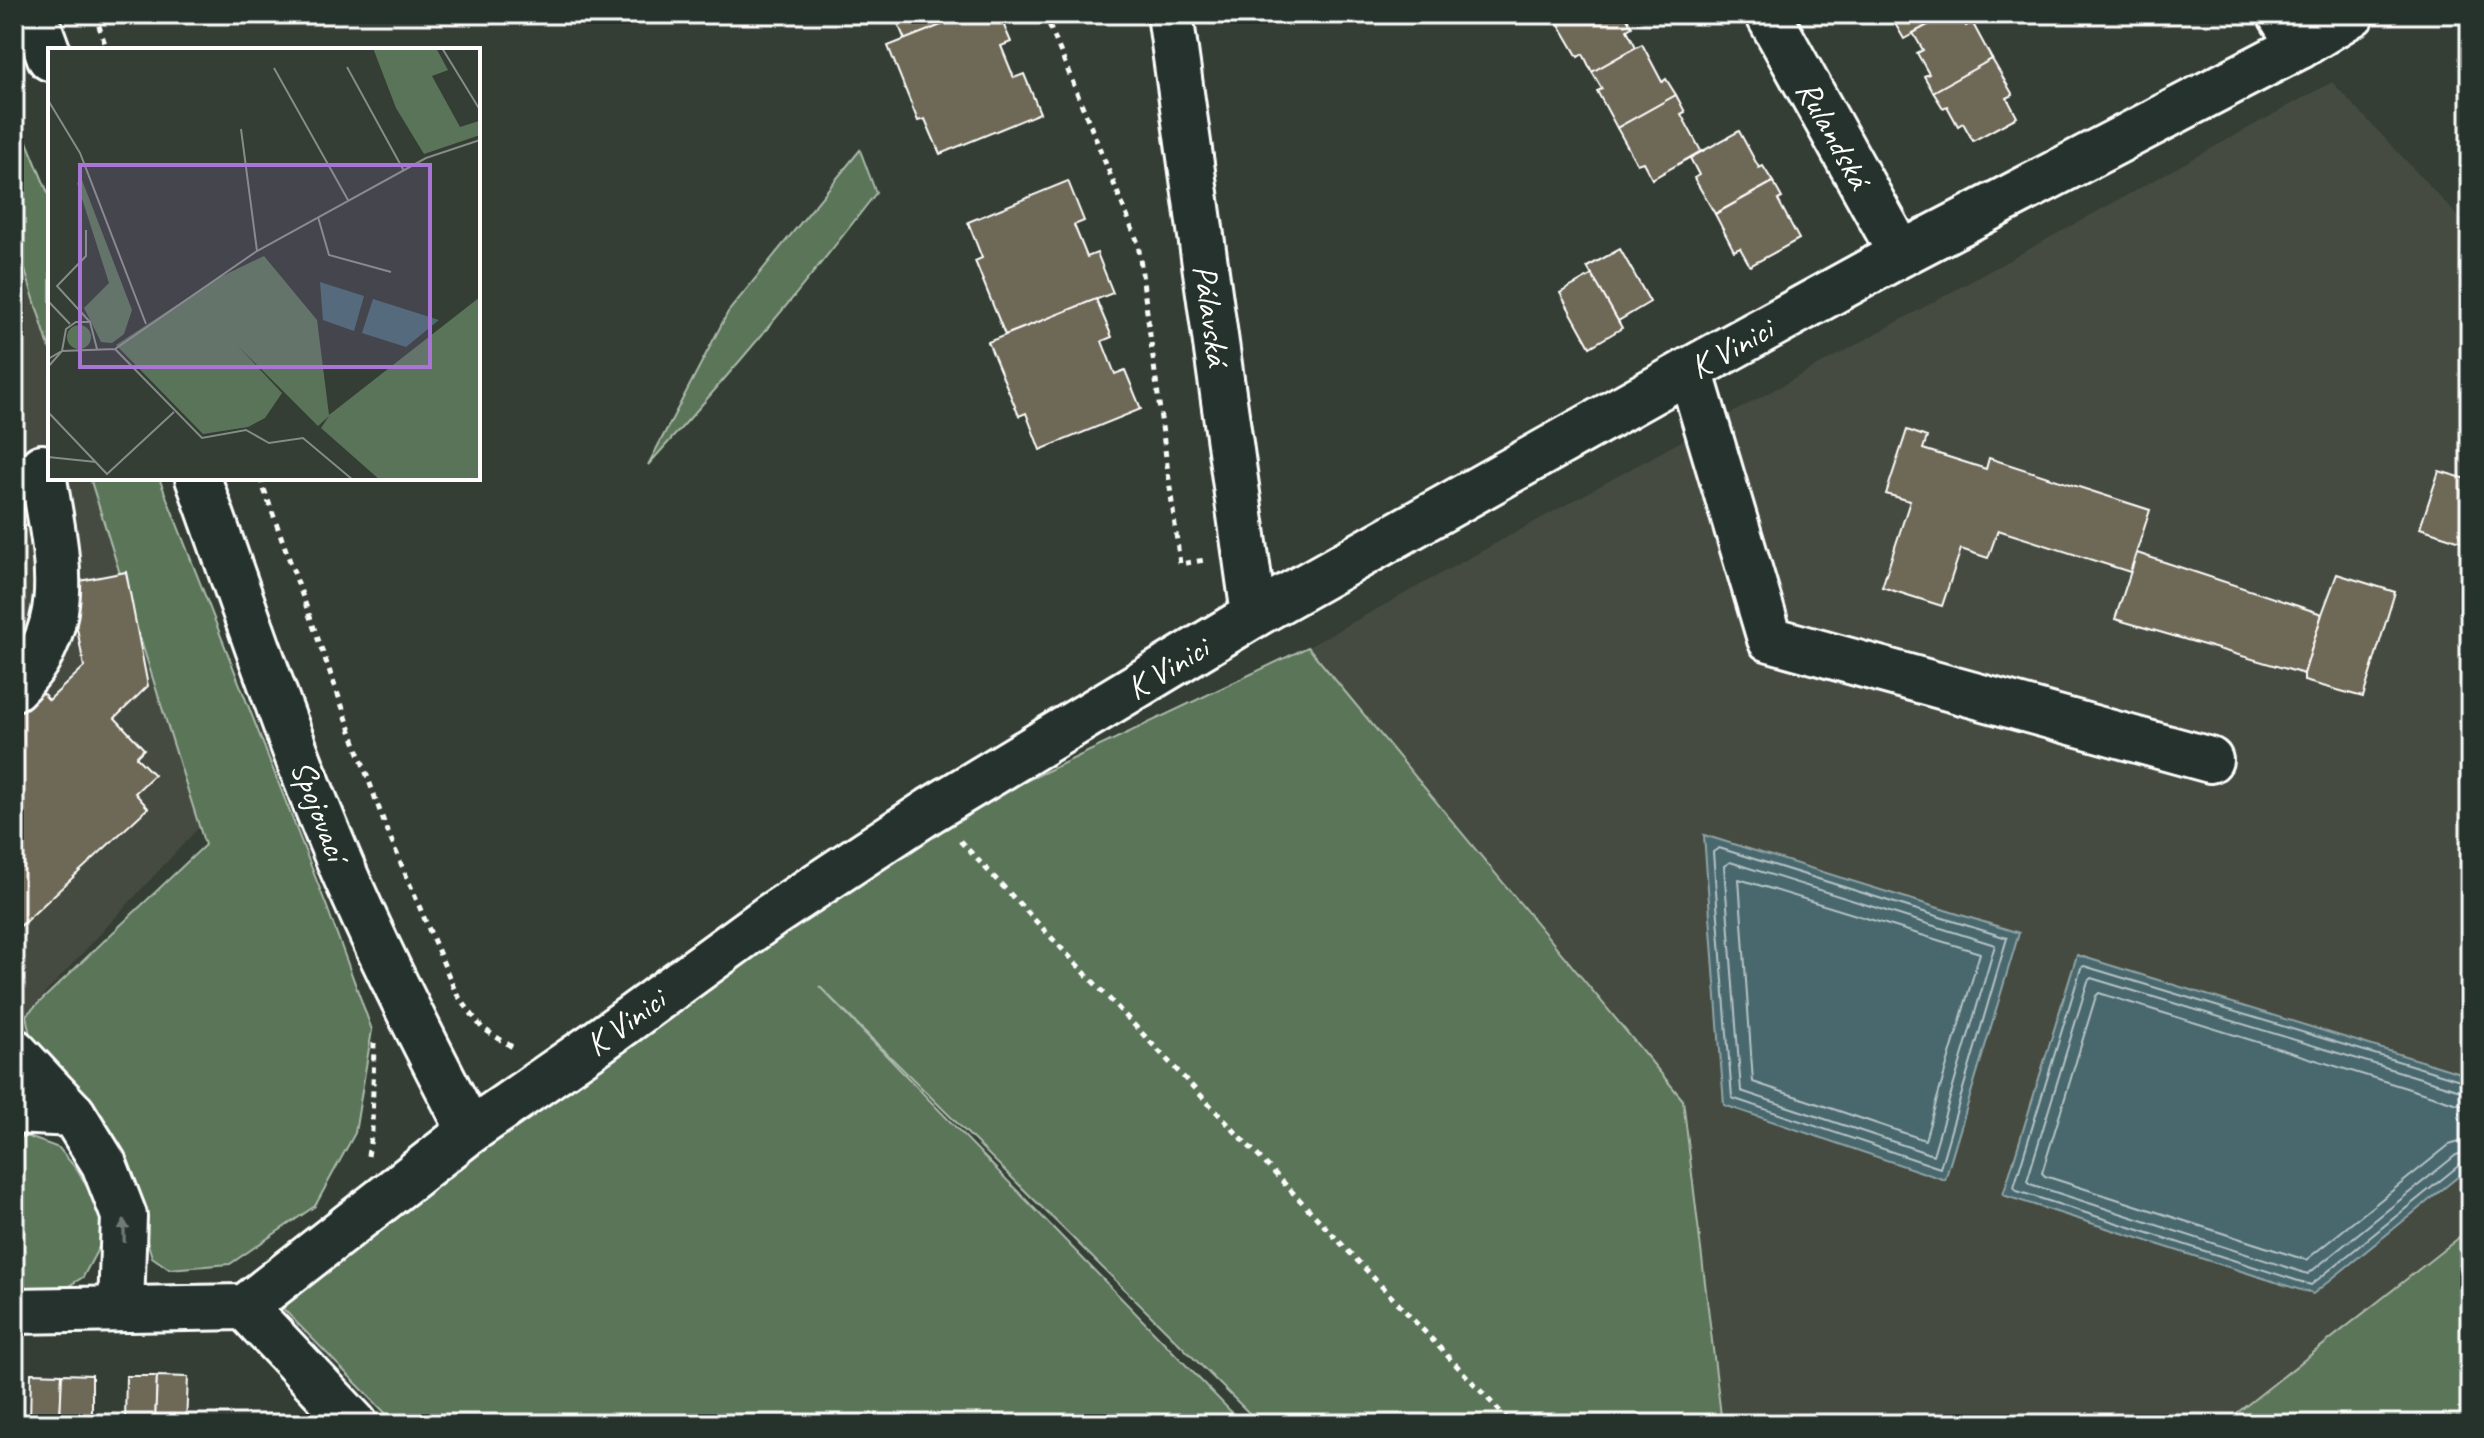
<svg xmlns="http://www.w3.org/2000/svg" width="2484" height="1438" font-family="Caveat,sans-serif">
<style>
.built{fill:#454b3f}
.green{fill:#5a7459;stroke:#acbaac;stroke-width:2}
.water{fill:#48686e;stroke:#91a4a8;stroke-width:2}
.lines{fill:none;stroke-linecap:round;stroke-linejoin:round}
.shore{stroke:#b6c3c5;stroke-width:2}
.building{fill:#6e6856;stroke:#fff;stroke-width:2}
.minor-casing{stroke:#fff;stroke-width:50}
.path{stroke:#fff;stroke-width:5;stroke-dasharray:6 6;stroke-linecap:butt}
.minor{stroke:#26332d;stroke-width:44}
.oneway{fill:#727a76}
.labels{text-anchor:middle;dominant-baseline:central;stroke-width:8;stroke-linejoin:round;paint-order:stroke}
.street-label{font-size:34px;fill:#fff;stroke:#26332d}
.inset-road{fill:none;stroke:#858b86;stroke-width:2}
.view{fill:#a976d5;fill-opacity:0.15;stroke:#a976d5;stroke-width:4}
.inset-edge{fill:none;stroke:#fff;stroke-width:4}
</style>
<rect width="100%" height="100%" fill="#343e35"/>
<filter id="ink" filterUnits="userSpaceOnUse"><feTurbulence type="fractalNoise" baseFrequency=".0125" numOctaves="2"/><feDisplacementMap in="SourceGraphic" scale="16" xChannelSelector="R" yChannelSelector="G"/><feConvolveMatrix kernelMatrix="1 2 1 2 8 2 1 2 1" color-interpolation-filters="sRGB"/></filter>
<g filter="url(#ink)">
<!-- built -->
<g class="built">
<polygon points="2332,82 2470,229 2470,1229 2223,1424 1722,1424 1683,1100 1308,647"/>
<polygon points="14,216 50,300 50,478 126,478 251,771 14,1027"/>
</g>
<!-- green -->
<g class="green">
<polygon points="14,110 50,198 50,350 14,235"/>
<path d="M860,150L876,193C804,287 727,378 648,465L728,312Z"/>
<polygon points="90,478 159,478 327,907 372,1030 355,1133 315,1206 230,1264 169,1269 152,1257 145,1234 30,1036 26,1015 205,845"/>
<polygon points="1308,647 1683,1100 1722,1424 1260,1424 819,986 1243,1424 396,1424 253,1278 978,804"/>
<polygon points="14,1137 29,1137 59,1148 78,1171 100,1210 100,1245 83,1277 56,1294 14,1293"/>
<polygon points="2470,1229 2470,1424 2223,1424"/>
</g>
<!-- water -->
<g class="water">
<polygon points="1704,835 2019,933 1945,1180 1724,1105"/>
<polygon points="2077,955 2470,1076 2470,1167 2313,1294 2003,1195"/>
</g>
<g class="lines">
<!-- shore -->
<g class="shore">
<polygon points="1719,848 2007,938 1940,1168 1732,1098 1713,852"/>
<polygon points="1730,862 1995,945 1933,1155 1741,1091 1724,866"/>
<polygon points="1739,879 1980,953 1925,1140 1753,1082"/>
<polyline points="2470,1083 2084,966 2081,968 2014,1187 2017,1191 2311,1285 2462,1163 2470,1161"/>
<polyline points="2470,1093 2091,978 2088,981 2027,1181 2030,1184 2308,1274 2456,1155 2470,1151"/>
<polyline points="2470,1105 2458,1104 2099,993 2096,996 2042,1173 2045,1176 2306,1260 2449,1145 2470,1139"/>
</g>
</g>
<!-- building -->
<g class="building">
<polygon points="894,14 969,14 905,40"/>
<polygon points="969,14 999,14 1011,42 1001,46 1014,78 1024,74 1040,113 940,154 925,119 918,121 888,46"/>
<polygon points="1570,14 1625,14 1632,27 1627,30 1636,47 1592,72 1583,54 1578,57 1557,21"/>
<polygon points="1895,14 1948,14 1904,39 1894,22 1898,20"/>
<polygon points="1948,14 1960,14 1966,26 1972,22 1992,59 1933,92 1924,76 1929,74 1917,53 1923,50 1913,33"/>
<polygon points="1642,44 1662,82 1666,79 1676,95 1617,128 1597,91 1602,89 1592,72"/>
<polygon points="1992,59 2013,95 2007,98 2017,117 1973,141 1963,123 1958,126 1947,106 1943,108 1933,92"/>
<polygon points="1676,95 1685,112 1681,114 1701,151 1652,179 1643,162 1637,164 1617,128"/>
<polygon points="1739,131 1759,168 1763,166 1773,182 1715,214 1694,178 1699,175 1690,158"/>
<polygon points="1068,181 1084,221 1074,225 1087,257 1097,253 1113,293 1005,335 975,261 982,258 968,222"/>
<polygon points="1773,182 1782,198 1778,200 1799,239 1750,266 1740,248 1734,251 1715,214"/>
<polygon points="1620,249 1650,302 1618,321 1587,267"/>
<polygon points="1592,275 1622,328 1590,347 1560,293"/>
<polygon points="1096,299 1112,337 1102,341 1115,374 1125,370 1141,409 1040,450 1026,413 1019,416 988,342"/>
<polygon points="1907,430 1927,437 1923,449 1986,469 1989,458 2150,510 2130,572 1998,530 1988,558 1961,549 1942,606 1882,587 1910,501 1886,494"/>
<polygon points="2439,471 2470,480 2470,544 2420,528"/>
<polygon points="14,499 33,519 14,537"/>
<polygon points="2137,553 2322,614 2304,674 2115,619"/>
<polygon points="126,572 148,686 115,718 144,749 136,757 154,775 135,793 148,808 14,932 14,715 40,690 49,700 84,667 69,583"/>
<polygon points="2337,574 2395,592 2363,697 2304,681 2304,674 2322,614"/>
<polygon points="31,1373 62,1374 60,1424 30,1424"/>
<polygon points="62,1374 92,1375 92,1421 60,1420"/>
<polygon points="126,1376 157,1376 155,1424 121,1424 121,1419 125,1420"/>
<polygon points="157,1376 188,1377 186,1424 155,1424"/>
</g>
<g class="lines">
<defs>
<g id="minor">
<polyline points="34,14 50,58"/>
<polyline points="1170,14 1254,615"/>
<polyline points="1768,14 1901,254"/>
<polyline points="2280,14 2300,46"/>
<polyline points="1690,370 1770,639 2210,760"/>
<path d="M198,478C247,614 292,754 350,886C387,970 428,1050 470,1131"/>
<path d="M14,688C80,624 54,547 42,467"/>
<polyline points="14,1051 73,1114"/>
<polyline points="14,1111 73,1114 104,1164 124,1216 121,1309"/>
<polyline points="245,1307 355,1424"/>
<polyline points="14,1311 245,1307 470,1131 598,1042 772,915 931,810 1254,615 1690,370 1901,254 2300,46 2352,14"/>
</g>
</defs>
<!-- minor casing -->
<use href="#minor" class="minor-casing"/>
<!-- path -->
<g class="path">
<polyline points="95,14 107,50"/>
<polyline points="1045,14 1138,243 1180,564 1205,560"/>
<polyline points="260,478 386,828 456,993 482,1028 514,1048"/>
<polyline points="960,841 1512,1424"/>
<polyline points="368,1156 372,1131 374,1043"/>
</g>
<!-- minor -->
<use href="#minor" class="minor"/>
</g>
<!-- one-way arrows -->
<defs><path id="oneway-solid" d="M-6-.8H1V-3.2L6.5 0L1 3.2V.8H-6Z" transform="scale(2)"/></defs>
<use class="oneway" href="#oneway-solid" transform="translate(124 1231) rotate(-91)"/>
</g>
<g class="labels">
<!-- street labels -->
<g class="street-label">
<text transform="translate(1834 134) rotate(61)">Rulandská</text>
<text transform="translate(1212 315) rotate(82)">Pálavská</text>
<text transform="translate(1731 348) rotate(-29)">K Vinici</text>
<text transform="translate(1167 668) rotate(-31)">K Vinici</text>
<text transform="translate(320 810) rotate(69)">Spojovací</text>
<text transform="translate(625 1022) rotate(-36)">K Vinici</text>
</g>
</g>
<!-- overview -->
<g transform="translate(48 48)">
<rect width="432" height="432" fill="#343e35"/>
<path d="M325,0H388L400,22L384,28L412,79L431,73L432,87L376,106L348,60ZM34,132L84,262L76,286L64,295L53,294L36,260L61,235L29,135ZM216,208L269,272L281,367L432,249V432H332L273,380L281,368L270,378L188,296L234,345L217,370L200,379L155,386L68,297L170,230ZM19 289a12 12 0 1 1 24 0a12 12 0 1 1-24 0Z" fill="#5a7459"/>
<path d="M272,234L316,248L306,283L275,272ZM325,251L391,272L358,299L314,285Z" fill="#48686e"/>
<path class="inset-road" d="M394,0L432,62M299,19L356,123M226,20L300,152M0,52L32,105L98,276M193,81L209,203M270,169L281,207L343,224M38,182V208L9,238L42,274M0,253L22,276M67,301L154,390L198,382L221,395L255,390L305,432M0,311L14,303L67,301L209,203L378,110L432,92M0,319L14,303L18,281L28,274H42L49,301M0,364L59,426L126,364M0,409L48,414"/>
<path class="view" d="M32,117H382V319H32Z"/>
<rect width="432" height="432" class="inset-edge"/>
</g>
<!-- margin -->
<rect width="2484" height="1438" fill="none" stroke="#26332d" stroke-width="48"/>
<rect x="24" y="24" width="2436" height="1390" fill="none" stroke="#fff" stroke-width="3" filter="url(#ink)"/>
</svg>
